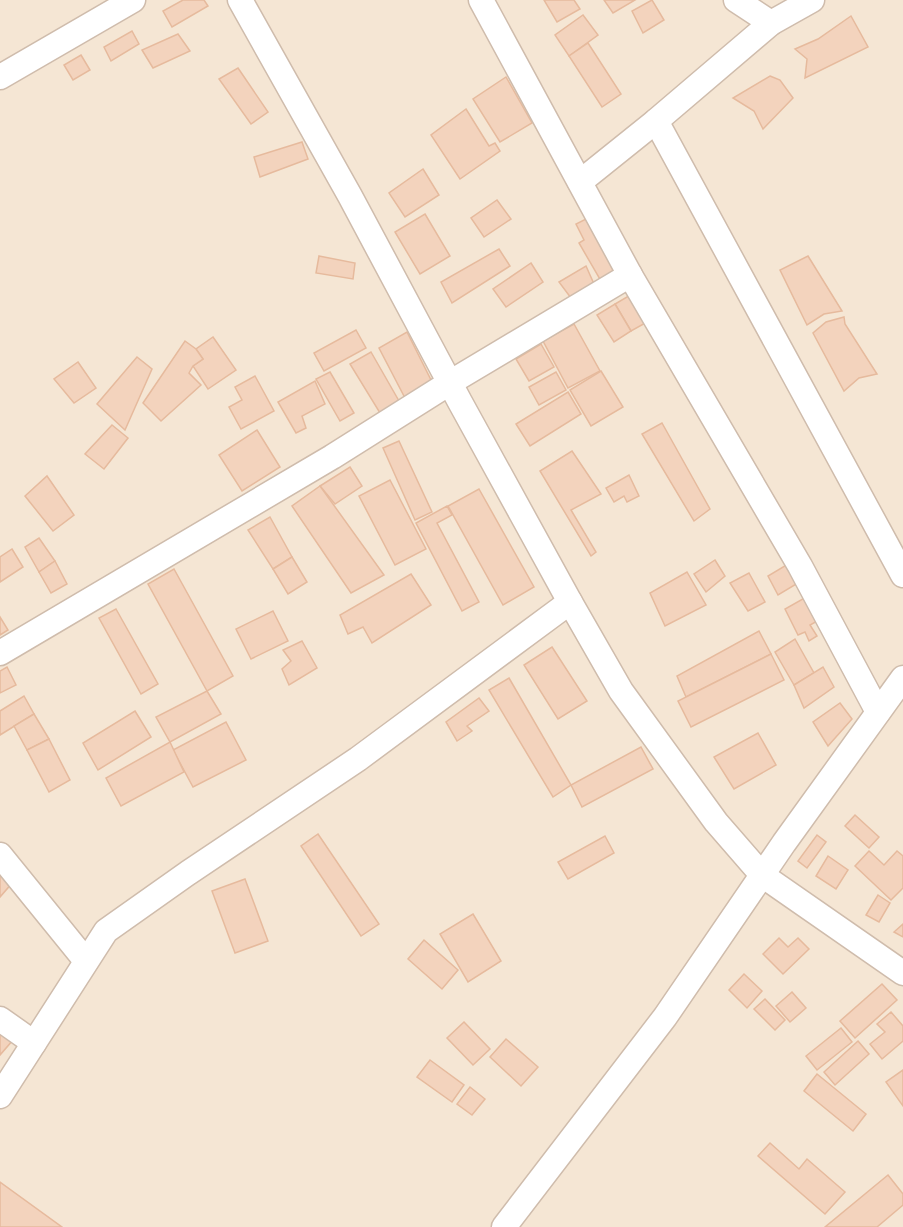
<svg xmlns="http://www.w3.org/2000/svg" width="903" height="1227" font-family="Figtree,sans-serif">
<style>
.residential{fill:#f5e6d4}
.building{fill:#f3d3bd;stroke:#e6ba9d;stroke-width:1.5}
.lines{fill:none;stroke-linecap:round;stroke-linejoin:round}
.minor-casing{stroke:#cfbcac;stroke-width:27}
.minor{stroke:#fff;stroke-width:24}
</style>
<rect width="100%" height="100%" fill="#fdf4e6"/>
<!-- residential -->
<rect class="residential" x="0" y="0" width="903" height="1227"/>
<!-- building -->
<g class="building">
<polygon points="183,0 204,0 208,6 172,27 163,11"/>
<polygon points="544,0 574,0 580,9 557,22"/>
<polygon points="604,0 635,0 613,13"/>
<polygon points="652,0 664,20 643,33 632,11"/>
<polygon points="583,15 598,35 569,56 555,35"/>
<polygon points="851,16 868,47 805,78 807,59 795,49 818,39"/>
<polygon points="132,31 139,44 111,61 104,47"/>
<polygon points="178,34 190,51 153,68 142,50"/>
<polygon points="588,43 621,94 602,107 569,56"/>
<polygon points="81,55 90,70 73,80 64,65"/>
<polygon points="238,68 268,112 251,124 219,79"/>
<polygon points="770,76 780,80 793,98 763,129 754,111 733,98"/>
<polygon points="506,77 532,123 500,142 473,99"/>
<polygon points="466,109 489,146 495,143 500,151 460,179 431,135"/>
<polygon points="302,142 308,159 260,177 254,157"/>
<polygon points="423,169 439,195 405,217 389,193"/>
<polygon points="497,200 511,219 484,237 471,218"/>
<polygon points="425,214 450,256 420,274 395,232"/>
<polygon points="590,217 620,270 601,281 579,243 584,240 576,224"/>
<polygon points="499,249 510,266 452,303 441,282"/>
<polygon points="319,256 355,263 353,279 316,273"/>
<polygon points="808,256 842,311 824,314 807,325 780,270"/>
<polygon points="531,263 543,282 506,307 493,289"/>
<polygon points="586,266 594,284 571,298 559,282"/>
<polygon points="632,294 649,321 631,331 615,304"/>
<polygon points="615,304 631,331 614,342 597,315"/>
<polygon points="844,317 845,324 877,374 859,378 844,391 813,333 826,322"/>
<polygon points="574,324 600,371 568,388 543,341"/>
<polygon points="356,330 366,348 324,371 314,353"/>
<polygon points="407,332 432,382 405,398 379,348"/>
<polygon points="213,337 236,370 208,389 193,366 203,359 196,349"/>
<polygon points="185,341 196,349 203,359 193,366 189,373 201,385 161,421 143,403"/>
<polygon points="541,344 554,367 529,381 516,359"/>
<polygon points="371,352 399,401 380,413 350,364"/>
<polygon points="137,357 152,369 125,430 97,404"/>
<polygon points="78,362 96,388 74,403 54,379"/>
<polygon points="601,371 623,407 591,426 570,390"/>
<polygon points="330,372 354,413 340,421 316,379"/>
<polygon points="556,372 566,390 539,405 529,387"/>
<polygon points="255,376 274,411 241,429 229,407 242,400 235,387"/>
<polygon points="315,381 325,404 302,416 306,428 296,433 278,402"/>
<polygon points="568,392 581,414 530,446 516,424"/>
<polygon points="662,423 710,509 694,521 642,434"/>
<polygon points="112,425 128,438 104,469 85,454"/>
<polygon points="257,430 280,467 242,491 219,455"/>
<polygon points="399,441 432,512 415,520 383,448"/>
<polygon points="572,451 601,494 571,510 596,552 591,556 540,471"/>
<polygon points="350,467 362,486 335,504 320,486"/>
<polygon points="629,475 639,496 627,502 624,496 614,502 606,488"/>
<polygon points="47,476 74,515 53,531 25,496"/>
<polygon points="390,480 426,549 395,565 359,496"/>
<polygon points="320,486 384,575 351,593 292,506"/>
<polygon points="479,489 534,587 503,605 448,506"/>
<polygon points="447,506 452,515 437,523 479,602 462,611 416,523"/>
<polygon points="270,517 292,557 273,569 248,530"/>
<polygon points="39,538 55,561 39,572 25,547"/>
<polygon points="12,549 23,567 0,582 0,557"/>
<polygon points="292,557 307,582 288,594 273,569"/>
<polygon points="715,560 725,576 706,592 694,574"/>
<polygon points="55,561 67,584 51,593 39,572"/>
<polygon points="788,564 798,583 778,595 768,576"/>
<polygon points="174,569 233,676 207,691 148,584"/>
<polygon points="687,572 706,605 665,626 650,593"/>
<polygon points="749,573 765,602 748,611 730,583"/>
<polygon points="411,574 431,605 372,643 363,627 348,634 340,615"/>
<polygon points="808,596 821,619 810,625 817,636 809,641 805,632 798,635 785,609"/>
<polygon points="116,609 158,684 141,694 99,618"/>
<polygon points="273,611 288,641 251,659 236,629"/>
<polygon points="0,617 8,630 0,635"/>
<polygon points="759,631 771,654 686,697 677,676"/>
<polygon points="795,639 814,673 794,685 775,652"/>
<polygon points="302,641 317,668 289,685 282,669 291,661 283,650"/>
<polygon points="552,647 587,701 558,719 524,665"/>
<polygon points="771,654 784,680 691,727 678,701"/>
<polygon points="7,667 16,685 0,693 0,671"/>
<polygon points="823,667 834,687 804,708 794,685"/>
<polygon points="509,678 571,785 553,797 489,690"/>
<polygon points="207,691 221,714 170,742 156,717"/>
<polygon points="24,696 34,714 0,735 0,711"/>
<polygon points="479,698 489,711 467,726 472,731 457,741 446,722"/>
<polygon points="840,703 852,719 828,746 813,722"/>
<polygon points="135,711 151,737 98,770 83,743"/>
<polygon points="34,714 49,739 27,750 14,726"/>
<polygon points="226,722 246,760 193,787 173,750"/>
<polygon points="758,733 776,765 734,789 714,757"/>
<polygon points="49,739 70,780 49,792 27,750"/>
<polygon points="170,742 184,772 121,806 106,778"/>
<polygon points="641,747 653,769 582,807 571,785"/>
<polygon points="855,815 879,837 869,848 845,826"/>
<polygon points="318,834 379,924 361,936 301,846"/>
<polygon points="817,835 826,842 807,868 798,861"/>
<polygon points="605,836 614,853 568,879 558,862"/>
<polygon points="869,851 884,865 897,851 903,856 903,888 891,900 855,866"/>
<polygon points="828,856 848,870 836,889 816,876"/>
<polygon points="0,871 13,882 0,897"/>
<polygon points="245,879 268,941 235,953 212,891"/>
<polygon points="878,895 890,903 879,922 866,915"/>
<polygon points="473,914 501,961 468,982 440,934"/>
<polygon points="903,924 903,937 894,932"/>
<polygon points="779,938 788,947 798,938 809,949 783,974 763,954"/>
<polygon points="424,940 458,970 442,989 408,959"/>
<polygon points="744,974 762,991 747,1008 729,990"/>
<polygon points="882,984 897,1000 855,1038 840,1021"/>
<polygon points="792,992 806,1008 790,1022 776,1006"/>
<polygon points="765,999 785,1020 775,1030 754,1009"/>
<polygon points="891,1012 903,1026 903,1041 882,1059 870,1044 885,1032 877,1024"/>
<polygon points="464,1022 490,1049 473,1065 447,1038"/>
<polygon points="841,1028 852,1042 817,1070 806,1056"/>
<polygon points="0,1029 13,1040 0,1055"/>
<polygon points="506,1039 538,1067 521,1086 490,1057"/>
<polygon points="858,1041 869,1054 835,1085 824,1072"/>
<polygon points="430,1060 464,1085 452,1102 417,1077"/>
<polygon points="903,1070 903,1106 886,1082"/>
<polygon points="817,1074 866,1114 853,1131 804,1091"/>
<polygon points="470,1087 485,1099 472,1115 457,1104"/>
<polygon points="770,1143 799,1169 807,1159 845,1192 825,1214 758,1156"/>
<polygon points="888,1175 903,1194 903,1205 877,1227 825,1227"/>
<polygon points="0,1182 62,1227 0,1227"/>
</g>
<g class="lines">
<defs>
<g id="minor">
<polyline points="240,0 350,196 460,402 570,602 621,691 716,822 762,875 903,973"/>
<polyline points="481,0 630,275 800,566 878,712"/>
<polyline points="736,0 771,23"/>
<polyline points="0,77 133,0"/>
<polyline points="656,121 903,575"/>
<polyline points="580,182 656,121 771,23 812,0"/>
<polyline points="0,653 332,457 451,382 630,275"/>
<polyline points="0,855 86,961"/>
<polyline points="0,1019 34,1043"/>
<polyline points="0,1096 106,931 188,873 358,759 570,602"/>
<polyline points="504,1227 665,1017 784,843 903,678"/>
</g>
</defs>
<!-- minor casing -->
<use href="#minor" class="minor-casing"/>
<!-- minor -->
<use href="#minor" class="minor"/>
</g>
</svg>
